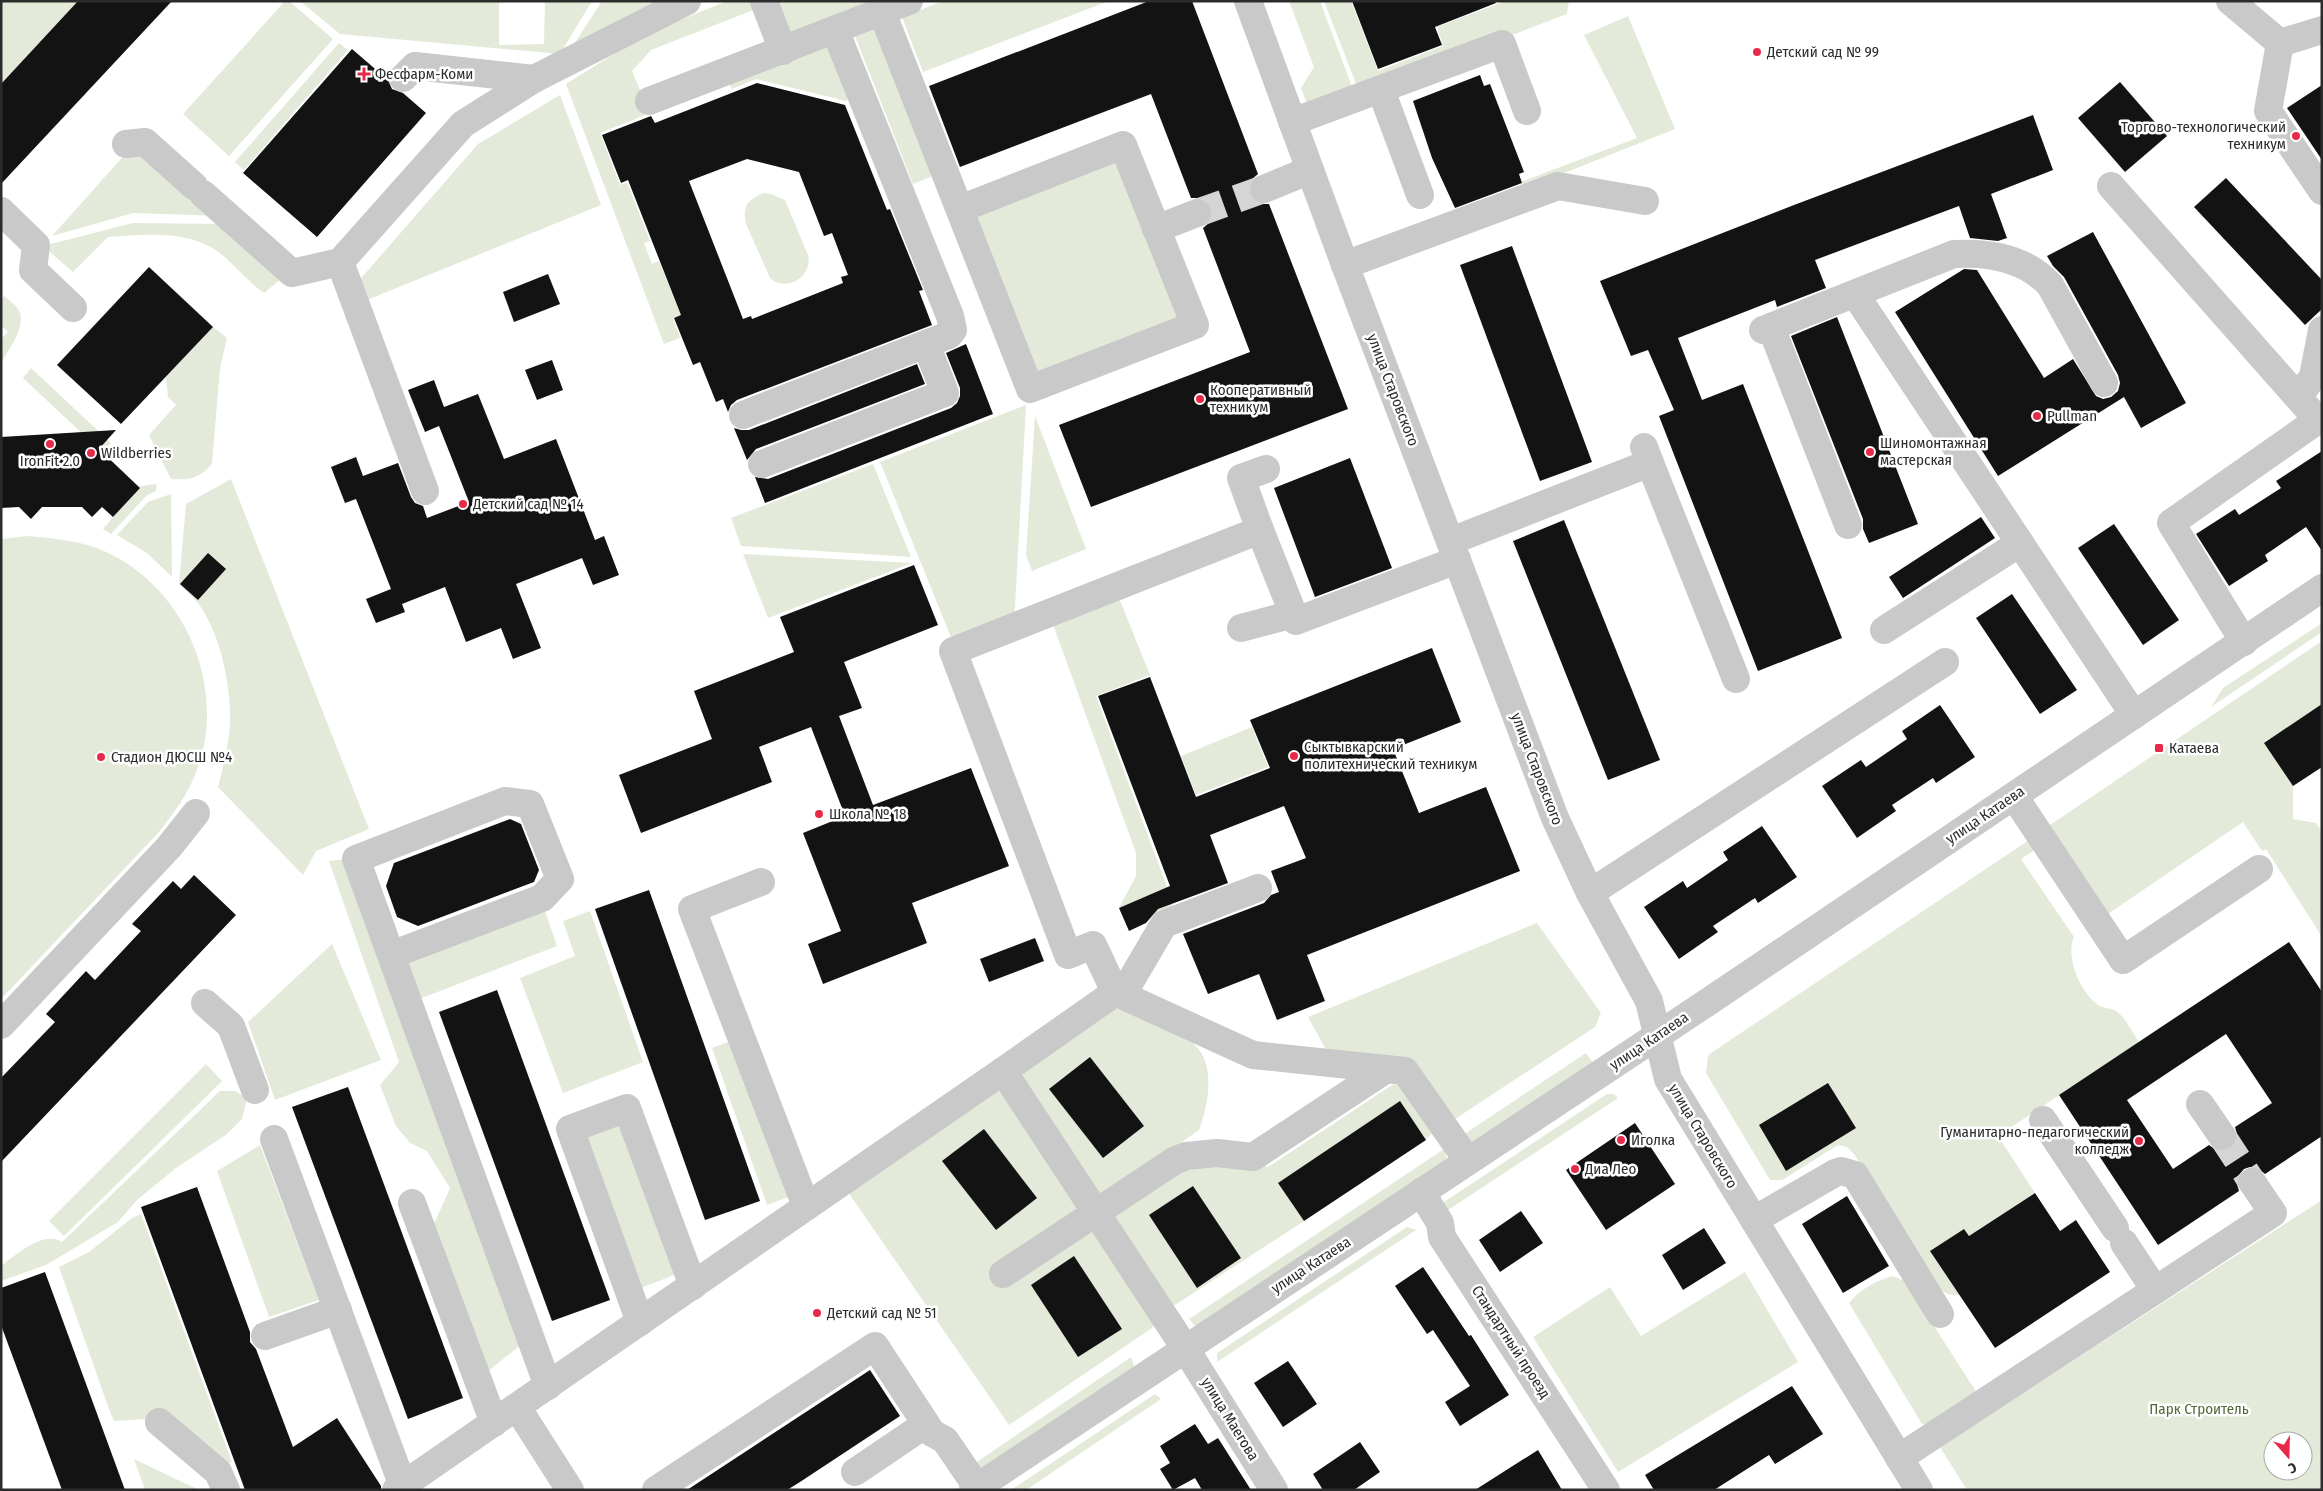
<svg xmlns="http://www.w3.org/2000/svg" width="2323" height="1491" font-family="'Fira Sans Condensed',sans-serif">
<style>
.green{fill:#e4ead9;fill-rule:evenodd}
.building{fill:#131313;fill-rule:evenodd}
.lines{fill:none;stroke-linecap:round;stroke-linejoin:round}
.minor-tunnel{stroke:#d5d5d5;stroke-width:28;stroke-dasharray:28 14;stroke-linecap:butt}
.minor{stroke:#c9c9c9;stroke-width:28}
.poi-dot{fill:#e72a4a;stroke:#fff;stroke-width:2}
.labels{text-anchor:middle;dominant-baseline:central;stroke-width:5;stroke-linejoin:round;paint-order:stroke}
.poi-label{font-size:15px;fill:#2c2c2c;stroke:#fff;text-anchor:start}
.street-label{font-size:15px;fill:#2c2c2c;stroke:#fff}
.park-label{font-size:15px;fill:#536839;stroke:#fff}
</style>
<rect width="100%" height="100%" fill="#fff"/>
<!-- green -->
<g class="green">
<polygon points="1,1 78,1 1,84"/>
<polygon points="285,1 289,1 333,39 229,156 183,114"/>
<polygon points="300,1 499,1 499,45 544,44 545,1 592,1 560,54 340,34"/>
<polygon points="602,1 675,1 567,55"/>
<polygon points="727,1 753,1 756,9 651,50 632,71 650,113 600,133 620,185 627,182 650,241 644,243 652,264 659,261 681,315 673,318 680,338 664,344 566,84 646,34"/>
<polygon points="772,1 867,1 869,6 784,39"/>
<polygon points="943,1 1109,1 923,72 902,17"/>
<polygon points="1289,1 1320,1 1355,95 1310,112 1301,88 1314,67"/>
<polygon points="1324,1 1351,1 1378,71 1443,46 1437,27 1505,1 1569,1 1567,14 1360,94"/>
<polygon points="1628,16 1675,129 1524,189 1521,182 1637,138 1584,35"/>
<polygon points="881,26 940,173 913,184 855,36"/>
<polygon points="828,41 852,96 846,101 756,79 732,89 729,83"/>
<polygon points="339,43 348,50 244,170 235,162"/>
<polygon points="560,95 601,205 362,302 356,284 478,144"/>
<polygon points="145,149 223,216 133,213 52,236 128,151"/>
<polygon points="1119,158 1184,318 1034,377 970,216"/>
<path d="M764,193L771,194L785,200L808,255C813,277 786,293 770,278L746,224C742,206 747,200 764,193Z"/>
<path d="M133,223L230,224L282,278L264,293C245,280 230,258 211,247C179,230 142,235 108,237L73,272L43,246Z"/>
<path d="M4,296C9,300 16,305 19,311C27,325 8,351 1,363V339L8,332L1,325V300Z"/>
<path d="M213,327L227,338L220,368L212,464C198,479 191,480 171,479L149,435L176,405L168,397L166,377Z"/>
<polygon points="31,368 111,443 102,452 23,378"/>
<polygon points="1026,405 1014,625 955,647 880,462"/>
<polygon points="1035,416 1086,549 1032,571 1026,555"/>
<polygon points="873,464 911,557 741,546 731,518"/>
<path d="M231,479L369,829L316,851L303,875L218,787C224,763 231,736 230,712C229,676 219,632 198,603C192,596 185,590 179,584L186,504Z"/>
<polygon points="157,484 156,491 146,496 111,534 103,529 140,486"/>
<polygon points="171,494 172,577 147,553 117,535 148,502"/>
<path d="M27,536C50,538 72,540 94,547C183,579 231,688 195,775C186,797 173,814 159,832L1,999V539Z"/>
<polygon points="743,554 912,563 768,618"/>
<polygon points="1117,593 1150,675 1096,696 1173,903 1172,911 1157,919 1147,896 1119,908 1136,876 1136,853 1051,619"/>
<polygon points="2322,623 2322,632 2211,707 2223,688"/>
<polygon points="2322,641 2322,767 2293,786 2293,819 2316,823 2322,832 2322,937 2266,849 2262,851 2243,822 2105,916 2047,827"/>
<polygon points="1252,727 1268,767 1196,795 1181,756"/>
<path d="M2035,836L2041,846L2021,859L2074,937C2065,957 2081,995 2100,1006C2106,1009 2114,1008 2119,1013C2127,1021 2133,1033 2139,1042L1998,1136L2035,1193L1969,1236L1964,1229L1931,1250L1960,1295C1950,1296 1943,1293 1937,1286L1854,1154L1847,1147L1838,1145L1782,1180H1770L1706,1073L1708,1055Z"/>
<polygon points="346,859 522,1344 487,1372 434,1224 450,1188 427,1151 410,1143 396,1126 380,1085 399,1062 329,861"/>
<polygon points="542,902 557,946 414,1001 398,957"/>
<polygon points="590,911 643,1062 563,1093 520,978 575,956 563,921"/>
<polygon points="1537,923 1601,1013 1595,1027 1452,1121 1406,1059 1348,1055 1325,1048 1308,1017"/>
<polygon points="332,944 381,1060 275,1100 248,1022"/>
<path d="M1106,1008C1129,1008 1139,1016 1159,1026C1170,1031 1188,1037 1196,1046C1216,1067 1208,1106 1199,1130L1108,1193L1099,1194L1019,1072Z"/>
<polygon points="736,1039 794,1195 767,1205 712,1048"/>
<polygon points="1586,1053 1593,1063 1473,1143 1463,1135"/>
<polygon points="206,1064 222,1081 64,1236 49,1221"/>
<polygon points="1398,1084 1433,1132 1426,1140 1279,1183 1304,1221 1172,1307 1111,1213 1193,1163 1261,1165 1268,1167 1392,1085"/>
<polygon points="1001,1089 1077,1206 1076,1210 1000,1286 1007,1287 1096,1229 1155,1324 1152,1328 1009,1425 850,1195 850,1190"/>
<path d="M220,1091H236L247,1099L242,1119L227,1134L176,1168L137,1200L118,1222L46,1265L1,1281V1266C16,1255 43,1230 62,1242Z"/>
<polygon points="1607,1094 1614,1094 1618,1098 1442,1214 1441,1204"/>
<polygon points="624,1120 679,1273 636,1290 579,1136"/>
<polygon points="260,1145 319,1300 269,1317 217,1171"/>
<polygon points="1444,1149 1447,1159 1443,1164 1195,1326 1189,1319"/>
<path d="M2322,1200V1490H1967L1940,1447ZM2273,1441H2303V1471H2273Z"/>
<polygon points="141,1214 232,1462 218,1467 162,1418 114,1421 109,1409 59,1267 89,1252 132,1218"/>
<polygon points="1407,1227 1416,1230 1217,1362 1217,1353"/>
<polygon points="1745,1272 1798,1362 1618,1472 1533,1337 1610,1287 1641,1336"/>
<path d="M1893,1276L1905,1281L1975,1390V1396L1929,1425L1922,1424L1849,1303C1859,1290 1877,1280 1893,1276Z"/>
<polygon points="1131,1357 1134,1365 1132,1371 975,1476 968,1468"/>
<polygon points="1155,1394 1161,1399 1026,1490 1011,1490"/>
<polygon points="134,1459 199,1490 145,1490"/>
</g>
<!-- building -->
<g class="building">
<polygon points="78,1 172,1 1,184 1,84"/>
<polygon points="1149,1 1192,1 1258,174 1251,180 1249,186 1249,194 1255,202 1261,204 1269,204 1348,409 1091,507 1059,425 1250,352 1203,228 1209,223 1212,216 1211,207 1206,201 1200,198 1191,198 1151,94 960,167 929,86"/>
<polygon points="1352,1 1495,1 1496,3 1435,27 1442,45 1378,69"/>
<polygon points="352,49 388,80 392,89 403,93 426,113 317,237 243,173"/>
<polygon points="1480,75 1484,86 1490,84 1524,172 1519,174 1522,183 1455,208 1432,158 1413,101"/>
<polygon points="2120,82 2167,136 2125,172 2078,118"/>
<path d="M757,83L845,105L887,210L890,209L923,290L919,291L932,325L737,400L731,405L728,412L723,399L716,402L700,362L693,365L674,318L681,315L628,180L621,183L602,135L651,116L655,123ZM747,159L799,172L824,236L832,233L848,275L841,277L843,283L752,319L751,316L743,319L689,181Z"/>
<polygon points="2322,85 2322,160 2287,108"/>
<polygon points="2033,115 2053,170 1991,194 2007,238 1998,241 1970,238 1959,206 1815,260 1826,288 1777,307 1775,300 1678,338 1702,400 1743,384 1842,638 1758,671 1659,416 1674,410 1648,350 1631,356 1600,281 1794,205"/>
<polygon points="2226,178 2322,280 2322,309 2305,325 2194,207"/>
<polygon points="2093,232 2186,403 2141,428 2124,397 1998,476 1895,312 1964,269 1977,270 2044,378 2073,359 2096,396 2103,399 2111,397 2118,391 2120,383 2118,375 2064,277 2053,266 2047,256"/>
<polygon points="1512,246 1592,462 1540,481 1460,265"/>
<polygon points="149,267 213,327 121,424 57,365"/>
<polygon points="548,274 560,304 514,322 503,292"/>
<polygon points="1837,317 1918,524 1869,543 1863,529 1863,519 1791,336"/>
<polygon points="966,344 993,414 765,503 755,477 768,479 951,408 957,403 960,396 960,388 946,353"/>
<polygon points="552,360 563,390 537,400 525,370"/>
<polygon points="917,364 925,384 756,449 747,460 734,428 741,430 749,430"/>
<polygon points="434,380 444,407 478,394 504,459 556,439 595,540 604,536 619,575 593,585 582,558 516,584 541,648 513,659 501,628 466,642 445,587 402,604 405,612 376,623 366,599 391,589 356,499 345,503 331,467 356,457 363,476 398,463 411,497 415,503 423,506 427,518 469,502 439,426 425,432 408,390"/>
<polygon points="116,430 99,449 140,488 113,517 102,507 92,517 82,507 42,507 31,519 19,507 1,508 1,437"/>
<polygon points="2322,451 2322,551 2306,527 2265,555 2268,561 2229,586 2196,534 2235,509 2239,515 2281,488 2276,481"/>
<polygon points="1350,458 1392,568 1315,597 1274,488"/>
<polygon points="1981,517 1995,538 1903,598 1889,577"/>
<polygon points="1564,520 1660,760 1608,780 1513,541"/>
<polygon points="2114,524 2179,620 2143,645 2078,548"/>
<polygon points="208,553 226,569 198,600 180,584"/>
<polygon points="914,565 938,625 844,662 862,708 839,716 873,805 971,768 1009,866 912,903 927,943 823,984 808,944 841,931 803,833 845,816 811,727 759,747 772,782 641,833 619,775 712,739 694,691 794,652 780,617"/>
<polygon points="2012,594 2077,690 2040,714 1976,618"/>
<polygon points="1432,648 1461,722 1393,749 1419,813 1486,787 1520,871 1307,955 1325,1001 1277,1020 1259,974 1208,994 1183,934 1264,903 1271,895 1279,892 1271,871 1306,858 1284,806 1210,835 1228,883 1158,909 1146,923 1129,931 1119,908 1170,886 1098,696 1150,677 1196,797 1270,768 1250,720"/>
<polygon points="2322,704 2322,767 2293,786 2264,743"/>
<polygon points="1940,705 1975,757 1936,783 1933,778 1892,805 1896,811 1857,838 1822,786 1861,760 1866,767 1907,739 1902,731"/>
<polygon points="510,819 521,824 539,870 534,882 418,926 397,917 386,886 394,863"/>
<polygon points="1762,826 1797,877 1758,903 1755,898 1713,926 1718,932 1679,959 1644,907 1683,881 1687,888 1728,860 1723,852"/>
<polygon points="194,875 236,915 1,1162 1,1078 55,1022 46,1014 86,971 95,980 141,931 132,924 173,881 181,889"/>
<polygon points="649,890 760,1201 705,1220 595,909"/>
<polygon points="1035,938 1044,961 989,982 980,959"/>
<path d="M2289,942L2322,992V1136L2265,1174L2258,1168L2250,1167L2244,1169L2238,1176L2237,1184L2239,1191L2158,1245L2059,1095ZM2226,1034L2272,1103L2235,1127L2237,1134L2236,1142L2230,1149L2224,1151L2216,1150L2209,1145L2173,1169L2127,1100Z"/>
<polygon points="497,990 610,1300 552,1321 439,1012"/>
<polygon points="1090,1057 1144,1126 1103,1158 1049,1089"/>
<polygon points="1828,1083 1856,1128 1786,1171 1759,1125"/>
<polygon points="348,1087 463,1398 408,1419 292,1107"/>
<polygon points="1400,1101 1426,1140 1304,1221 1278,1183"/>
<polygon points="1635,1123 1675,1184 1606,1230 1566,1170"/>
<polygon points="984,1129 1037,1198 996,1230 942,1161"/>
<polygon points="1193,1186 1241,1258 1197,1288 1149,1215"/>
<polygon points="197,1187 250,1332 250,1342 256,1349 293,1447 337,1418 381,1486 381,1490 245,1490 141,1207"/>
<polygon points="2035,1193 2060,1231 2076,1220 2110,1272 1995,1348 1930,1251 1964,1229 1969,1236"/>
<polygon points="1847,1196 1889,1266 1843,1293 1802,1224"/>
<polygon points="1521,1211 1543,1243 1500,1272 1479,1240"/>
<polygon points="1704,1228 1726,1263 1683,1290 1662,1255"/>
<polygon points="1074,1256 1122,1329 1078,1357 1031,1285"/>
<polygon points="1423,1267 1469,1336 1471,1335 1509,1395 1460,1426 1445,1402 1470,1386 1433,1330 1427,1334 1395,1286"/>
<polygon points="45,1272 125,1490 62,1490 1,1325 1,1288"/>
<polygon points="1288,1361 1317,1404 1283,1427 1254,1383"/>
<polygon points="870,1370 900,1416 800,1482 787,1490 687,1490"/>
<polygon points="1792,1386 1823,1434 1775,1464 1769,1455 1714,1490 1654,1490 1645,1475"/>
<polygon points="1195,1424 1208,1444 1218,1438 1251,1490 1202,1490 1195,1478 1173,1490 1160,1469 1170,1463 1160,1446"/>
<polygon points="1360,1442 1380,1472 1354,1490 1323,1490 1313,1474"/>
<polygon points="1538,1450 1562,1490 1475,1490"/>
</g>
<g class="lines">
<!-- minor-tunnel -->
<g class="minor-tunnel">
<polyline points="1197,213 1264,189"/>
<polyline points="2222,1136 2252,1182"/>
</g>
<!-- minor -->
<g class="minor">
<polyline points="764,1 783,51"/>
<polyline points="1248,1 1345,265 1555,818 1590,893 1649,1001 1668,1079 1919,1490"/>
<polyline points="2230,1 2280,43"/>
<polyline points="882,12 1030,389 1195,325 1123,145 960,209"/>
<polyline points="2322,30 2280,43 2268,111 2322,191"/>
<polyline points="403,78 415,66 534,79"/>
<polyline points="1381,90 1420,195"/>
<polyline points="649,101 909,1"/>
<polyline points="1292,122 1502,44 1527,111"/>
<polyline points="126,144 145,142 194,186"/>
<polyline points="2111,186 2318,420 2171,523 2244,642"/>
<polyline points="1264,189 1310,170"/>
<polyline points="203,194 292,273 340,262 463,124 534,79 687,1"/>
<polyline points="1,211 36,245 33,270 73,308"/>
<polyline points="1156,229 1197,213"/>
<polyline points="340,262 425,491"/>
<polyline points="1345,265 1558,186 1645,201"/>
<polyline points="1855,294 2134,715"/>
<polyline points="1771,327 1848,525"/>
<path d="M1763,330L1954,254C1989,252 2025,258 2050,285L2104,383"/>
<polyline points="2298,397 2313,377 2322,330"/>
<polyline points="743,415 949,335 953,330 950,316 835,30"/>
<polyline points="1650,463 1736,679"/>
<polyline points="762,464 945,393 926,344"/>
<polyline points="1260,530 1241,478 1266,469"/>
<polyline points="1451,541 1650,463 1644,447"/>
<polyline points="1457,560 1296,621 1260,530 953,651 1068,955 1093,945 1115,992 1253,1055 1405,1071 1468,1161"/>
<polyline points="1241,628 1294,614"/>
<polyline points="1884,630 2020,543"/>
<polyline points="2014,796 2123,960 2259,869"/>
<polyline points="761,882 692,909 806,1206"/>
<polyline points="1590,893 1945,662"/>
<polyline points="391,955 542,898 560,879 530,804 505,801 356,859 548,1386"/>
<polyline points="205,1003 231,1026 255,1090"/>
<polyline points="1,1025 169,847 196,813"/>
<polyline points="1003,1071 1185,1348 1274,1490"/>
<polyline points="2200,1104 2222,1136"/>
<polyline points="2043,1120 2115,1228"/>
<polyline points="274,1139 403,1486"/>
<polyline points="1421,1192 1440,1223 1442,1237 1606,1490"/>
<polyline points="412,1203 494,1423"/>
<polyline points="1754,1220 1835,1173 1841,1171 1855,1175 1940,1314"/>
<polyline points="2124,1243 2155,1290"/>
<polyline points="1003,1274 1174,1161 1186,1156 1217,1153 1253,1157 1385,1070"/>
<polyline points="640,1322 570,1129 627,1108 693,1286"/>
<polyline points="265,1336 338,1310"/>
<polyline points="517,1407 570,1490"/>
<polyline points="159,1422 218,1472 226,1490"/>
<polyline points="1899,1458 2273,1213 2252,1182"/>
<polyline points="855,1472 926,1424"/>
<polyline points="396,1490 1003,1071 1130,982 1164,924 1258,888"/>
<polyline points="656,1490 875,1346 932,1433 945,1440 977,1487"/>
<polyline points="973,1490 1705,1004 2322,588"/>
</g>
</g>
<!-- markers -->
<g class="poi-dot">
<circle cx="1757" cy="52" r="5"/>
<path d="M361.5 66.5h5v5h5v5h-5v5h-5v-5h-5v-5h5z"/>
<circle cx="2296" cy="136" r="5"/>
<circle cx="1200" cy="399" r="5"/>
<circle cx="2037" cy="416" r="5"/>
<circle cx="50" cy="444" r="5"/>
<circle cx="1870" cy="452" r="5"/>
<circle cx="91" cy="453" r="5"/>
<circle cx="463" cy="504" r="5"/>
<rect x="2154" y="743" width="10" height="10" rx="2.5"/>
<circle cx="1294" cy="756" r="5"/>
<circle cx="101" cy="757" r="5"/>
<circle cx="819" cy="814" r="5"/>
<circle cx="1621" cy="1140" r="5"/>
<circle cx="2139" cy="1141" r="5"/>
<circle cx="1575" cy="1169" r="5"/>
<circle cx="817" cy="1313" r="5"/>
</g>
<g class="labels">
<!-- poi labels -->
<g class="poi-label">
<text x="1767" y="52">Детский сад № 99</text>
<text x="375" y="74">Фесфарм-Коми</text>
<text x="2286" y="127" text-anchor="end">Торгово-технологический<tspan x="2286" dy="17">техникум</tspan></text>
<text x="1210" y="390">Кооперативный<tspan x="1210" dy="17">техникум</tspan></text>
<text x="2047" y="416">Pullman</text>
<text x="1880" y="443">Шиномонтажная<tspan x="1880" dy="17">мастерская</tspan></text>
<text x="101" y="453">Wildberries</text>
<text x="50" y="461" text-anchor="middle">IronFit 2.0</text>
<text x="473" y="504">Детский сад № 14</text>
<text x="1304" y="747">Сыктывкарский<tspan x="1304" dy="17">политехнический техникум</tspan></text>
<text x="2169" y="748">Катаева</text>
<text x="111" y="757">Стадион ДЮСШ №4</text>
<text x="829" y="814">Школа № 18</text>
<text x="2129" y="1132" text-anchor="end">Гуманитарно-педагогический<tspan x="2129" dy="17">колледж</tspan></text>
<text x="1631" y="1140">Иголка</text>
<text x="1585" y="1169">Диа Лео</text>
<text x="827" y="1313">Детский сад № 51</text>
</g>
<!-- street labels -->
<g class="street-label">
<text transform="translate(1393 390) rotate(69)">улица Старовского</text>
<text transform="translate(1537 769) rotate(69)">улица Старовского</text>
<text transform="translate(1985 815) rotate(-34)">улица Катаева</text>
<text transform="translate(1649 1041) rotate(-34)">улица Катаева</text>
<text transform="translate(1703 1136) rotate(59)">улица Старовского</text>
<text transform="translate(1311 1265) rotate(-33)">улица Катаева</text>
<text transform="translate(1511 1342) rotate(57)">Стандартный проезд</text>
<text transform="translate(1230 1419) rotate(58)">улица Маегова</text>
</g>
<!-- park labels -->
<g class="park-label">
<text x="2199" y="1409">Парк Строитель</text>
</g>
</g>
<!-- border -->
<rect width="2323" height="1491" fill="none" stroke="#2c2c2c" stroke-width="5"/>
<!-- north arrow -->
<g transform="translate(2288 1456) rotate(160)"><circle r="24" fill="#ffffff" stroke="#ababab"/>
<path d="M0-4L9 19L0 12L-9 19Z" fill="#e72a4a"/>
<text y="-8" font-size="14" font-weight="bold" text-anchor="middle" fill="#2c2c2c">С</text>
</g>
</svg>
